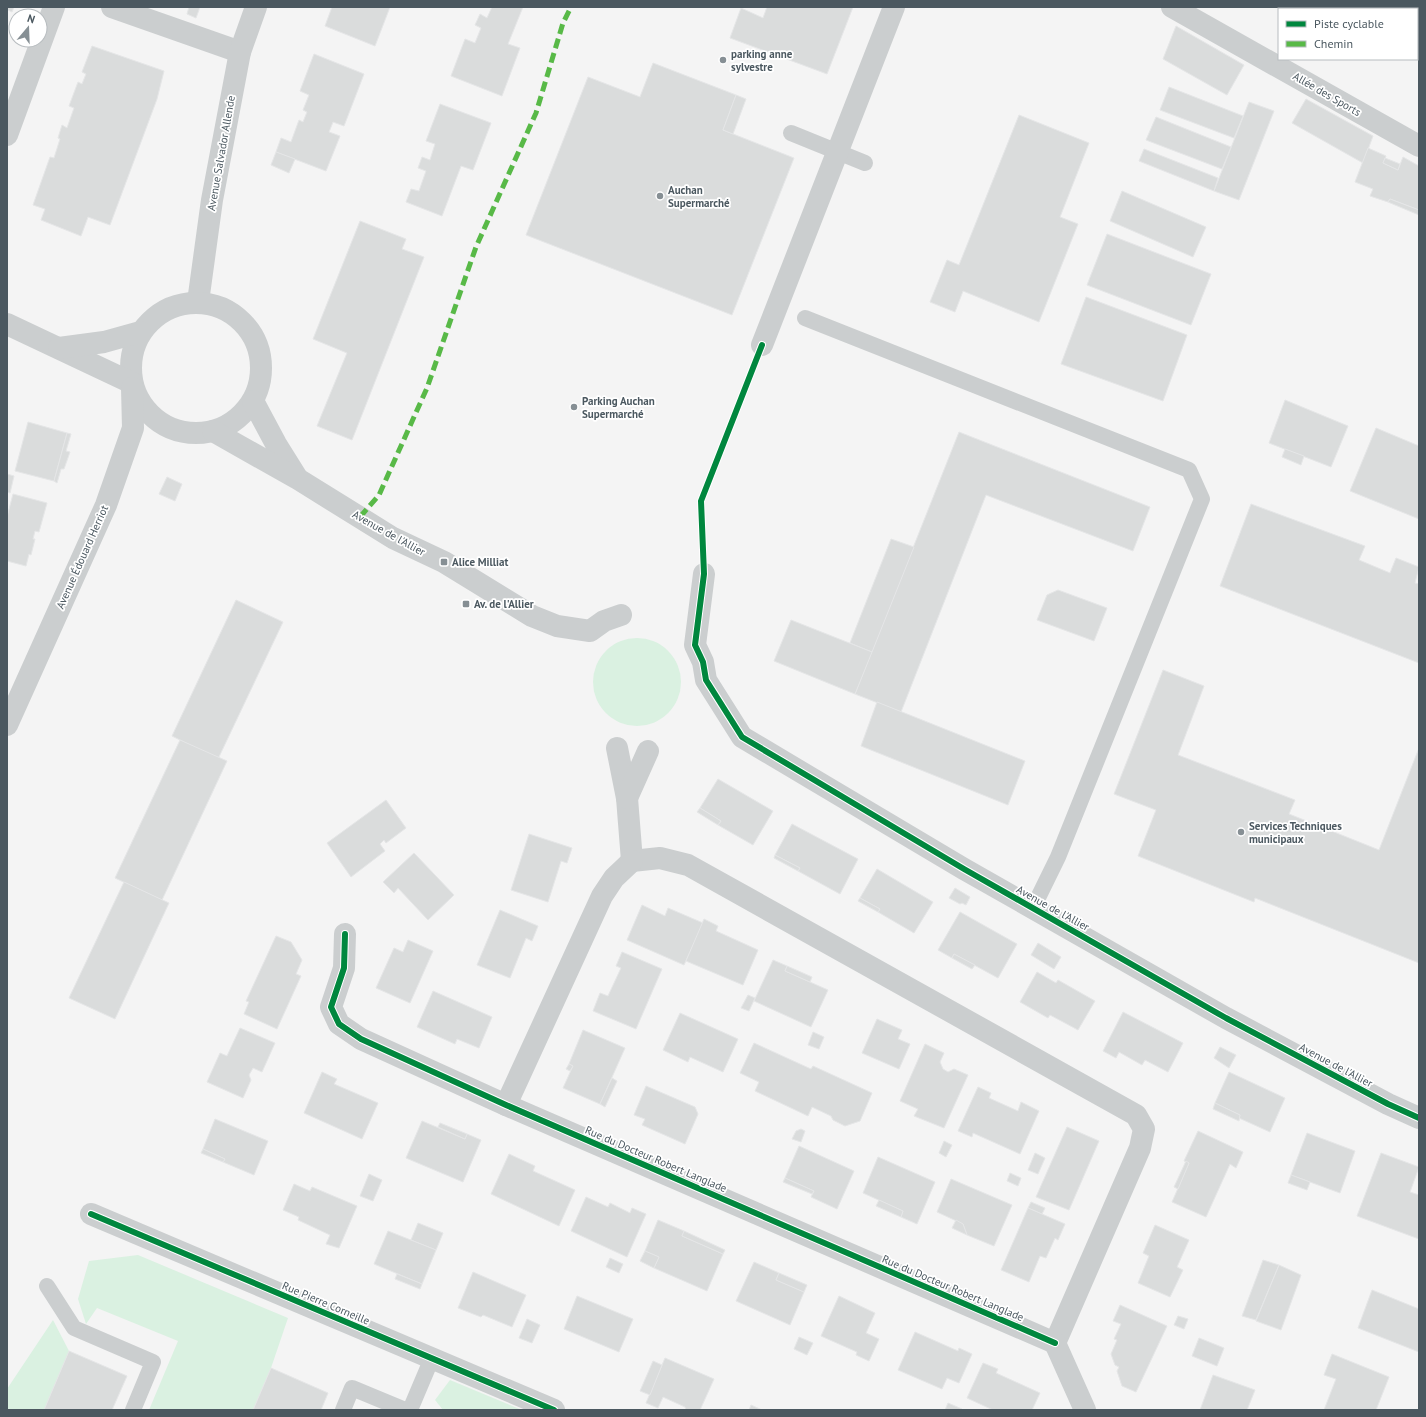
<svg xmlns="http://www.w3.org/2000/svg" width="1426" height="1417" font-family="'PT Sans',sans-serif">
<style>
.green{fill:#daf1e1}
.building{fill:#dadcdc;stroke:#e5e6e7}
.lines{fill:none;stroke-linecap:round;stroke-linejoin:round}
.service{stroke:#cbcecf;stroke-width:16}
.minor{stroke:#cbcecf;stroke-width:22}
.quiet{stroke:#58b947;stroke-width:5;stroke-dasharray:10 5;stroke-linecap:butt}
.cycleway-casing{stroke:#fff;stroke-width:8}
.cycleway{stroke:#00873e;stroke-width:6}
.poi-dot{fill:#868f94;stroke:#fff;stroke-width:1.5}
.labels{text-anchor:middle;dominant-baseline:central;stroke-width:3.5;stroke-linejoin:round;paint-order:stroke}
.poi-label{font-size:11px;font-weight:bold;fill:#4b5860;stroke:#fff;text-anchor:start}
.street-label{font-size:11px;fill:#4b5860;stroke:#fff}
</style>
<rect width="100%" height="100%" fill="#f4f4f4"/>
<!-- green -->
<g class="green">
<circle cx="637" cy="682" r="44"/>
<polygon points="138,1255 288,1318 271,1368 253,1410 149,1410 178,1341 97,1308 86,1324 78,1299 89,1261"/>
<polygon points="53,1320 69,1351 44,1410 7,1410 7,1389"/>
<polygon points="450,1380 522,1410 443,1410 435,1400"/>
</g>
<!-- building -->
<g class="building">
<polygon points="7,7 14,7 12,12 8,10 7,12"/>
<polygon points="189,7 200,7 196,18 187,14"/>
<polygon points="332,7 390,7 375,46 325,26"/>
<polygon points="492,7 523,7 508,44 520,48 502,96 451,76 465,39 475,43 481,28 475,25 480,14 487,18"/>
<polygon points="767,7 853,7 827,74 730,38 741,8 763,18"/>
<polygon points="1176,26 1244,65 1227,95 1163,59"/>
<polygon points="92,46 164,71 157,99 110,225 88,217 81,236 41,220 45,209 33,205 50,157 54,158 60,139 58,138 62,125 67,128 74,108 69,106 78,82 82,84 86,74 82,72"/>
<polygon points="314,54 364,74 344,126 333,122 329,132 340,136 326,171 276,152 281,138 291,142 299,120 303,122 307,112 303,110 309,95 300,91"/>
<polygon points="653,63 736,95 723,130 794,158 732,315 526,235 588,77 640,97"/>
<polygon points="1169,87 1243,116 1234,138 1160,110"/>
<polygon points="736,95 746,99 733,134 723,130"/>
<polygon points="1306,99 1373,136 1363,163 1292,123"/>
<polygon points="1249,102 1274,111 1239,200 1214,191"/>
<polygon points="440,104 491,123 473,170 461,166 442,216 406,202 411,189 419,191 426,171 418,168 422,157 430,160 435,144 426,141"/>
<polygon points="1019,115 1089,143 1060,217 1078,224 1039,322 963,291 955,312 930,302 947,260 959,265"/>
<polygon points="1156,117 1231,147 1222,169 1146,140"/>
<polygon points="1368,148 1386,156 1383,163 1398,170 1403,157 1419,166 1419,210 1390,199 1388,202 1370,196 1373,189 1355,182"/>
<polygon points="1144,149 1218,178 1214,191 1139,161"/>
<polygon points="276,152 295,159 289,173 271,165"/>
<polygon points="1385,158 1400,164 1398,170 1383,163"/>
<polygon points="1122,191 1206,227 1193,257 1110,221"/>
<polygon points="1390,199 1419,210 1419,215 1388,202"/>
<polygon points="360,221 406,239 402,249 424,257 352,440 317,426 347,353 313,339"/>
<polygon points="1107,234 1211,274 1191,325 1087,285"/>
<polygon points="1086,297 1187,335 1163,401 1061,364"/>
<polygon points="1285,400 1348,426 1331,467 1269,443"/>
<polygon points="28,422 67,433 54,481 15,471"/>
<polygon points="1376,428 1419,446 1419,519 1350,491"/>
<polygon points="959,432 1150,507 1133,551 986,495 901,712 855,694"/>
<polygon points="67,433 71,434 66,451 70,452 64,469 61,469 57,483 54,481"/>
<polygon points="1285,449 1304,456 1301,465 1282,457"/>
<polygon points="7,474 14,476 10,493 7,492"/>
<polygon points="167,477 182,484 175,501 159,494"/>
<polygon points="13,494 47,503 39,532 35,531 33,539 35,539 31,555 29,554 26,566 7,561 7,517"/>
<polygon points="1251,504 1365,546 1359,560 1390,573 1396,558 1419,567 1415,583 1419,584 1419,663 1220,586"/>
<polygon points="891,539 914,547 872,652 850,643"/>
<polygon points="1058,590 1107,608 1094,641 1037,620 1047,595"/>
<polygon points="236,600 283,622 218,759 172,736"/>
<polygon points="791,620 872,652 855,694 774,661"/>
<polygon points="1163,670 1204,686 1178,755 1295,800 1289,814 1379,850 1419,748 1419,963 1255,898 1254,902 1138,856 1156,810 1114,794"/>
<polygon points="877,702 1025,761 1008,805 861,746"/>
<polygon points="180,740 227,761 162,900 115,878"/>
<polygon points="718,779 773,811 753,845 718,825 721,821 700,808"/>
<polygon points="386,800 406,828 386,843 384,840 380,844 385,851 351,877 327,843"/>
<polygon points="700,808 721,821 718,825 697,812"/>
<polygon points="792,824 858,859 840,894 798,871 800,868 775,855"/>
<polygon points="529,834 572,848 567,863 561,861 548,902 511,890"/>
<polygon points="414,853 454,895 428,920 398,888 394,893 383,882"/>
<polygon points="775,855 800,868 798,871 774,858"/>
<polygon points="877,869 933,902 914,933 878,912 880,909 860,898"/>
<polygon points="124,882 169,903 115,1019 69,998"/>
<polygon points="955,888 970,897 966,905 962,903 960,904 949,898"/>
<polygon points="860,898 880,909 878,912 858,901"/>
<polygon points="642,905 665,916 668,908 703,923 684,965 627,940"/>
<polygon points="500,910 538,926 532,941 526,938 510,978 477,965"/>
<polygon points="960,912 1017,944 998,978 954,954 952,958 938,950"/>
<polygon points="704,919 718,926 716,931 758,950 743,985 686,961"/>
<polygon points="276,936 291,942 302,960 296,974 301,976 277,1029 244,1014 249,1002 246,1001"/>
<polygon points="408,940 433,951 410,1003 376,988 394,948 403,952"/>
<polygon points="1038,943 1061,957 1054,969 1031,955"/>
<polygon points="622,952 662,969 636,1029 593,1011 600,993 608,996 621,968 616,966"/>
<polygon points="954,954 975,965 972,969 952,958"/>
<polygon points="773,960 787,966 785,971 828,990 811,1027 754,1001"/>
<polygon points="787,966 812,977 810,982 785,971"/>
<polygon points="1037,972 1056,983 1058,980 1095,1001 1078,1030 1050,1015 1048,1018 1020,1002"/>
<polygon points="433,991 492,1017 479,1048 457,1039 455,1044 417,1027"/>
<polygon points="748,995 755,998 749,1011 741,1008"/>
<polygon points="1123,1012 1183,1043 1168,1072 1145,1060 1142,1065 1119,1052 1116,1058 1103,1051"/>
<polygon points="680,1013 738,1039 723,1072 690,1057 688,1062 663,1050"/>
<polygon points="877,1019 902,1030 898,1039 910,1044 899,1069 862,1053"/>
<polygon points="240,1028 275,1043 262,1072 253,1068 249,1075 251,1080 243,1098 207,1082 220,1053 227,1056"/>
<polygon points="583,1030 625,1048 600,1104 563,1088 573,1066 569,1064"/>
<polygon points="813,1032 824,1037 819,1049 808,1045"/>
<polygon points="754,1043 811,1069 813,1066 872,1093 860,1121 845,1126 833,1120 831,1116 812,1107 808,1116 755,1091 759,1082 740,1073"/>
<polygon points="925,1044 944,1053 940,1062 943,1069 948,1072 954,1069 968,1075 944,1128 914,1116 918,1109 900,1101"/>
<polygon points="1220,1047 1236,1055 1229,1068 1214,1058"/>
<polygon points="569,1064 573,1066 570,1071 566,1069"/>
<polygon points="322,1072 337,1079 334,1084 378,1103 362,1139 304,1113"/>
<polygon points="1229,1072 1285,1098 1270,1132 1239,1118 1240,1115 1215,1103"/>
<polygon points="612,1078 617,1081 605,1107 600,1104"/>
<polygon points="646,1086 695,1107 698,1114 685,1144 642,1125 645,1119 634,1115"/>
<polygon points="978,1087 991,1093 989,1098 1018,1111 1021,1102 1039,1111 1020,1154 973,1133 972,1137 958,1131"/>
<polygon points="1215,1103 1240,1115 1239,1121 1213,1109"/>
<polygon points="215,1119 268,1141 254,1175 223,1162 225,1159 203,1149"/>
<polygon points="422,1121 465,1139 467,1134 481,1140 463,1182 406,1158"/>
<polygon points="440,1123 467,1134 465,1139 438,1127"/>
<polygon points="1067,1127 1099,1141 1069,1210 1036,1197"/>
<polygon points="801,1129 805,1131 801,1142 792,1139 796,1131"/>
<polygon points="1198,1131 1243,1152 1236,1168 1230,1164 1206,1217 1172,1202 1189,1163 1184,1161"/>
<polygon points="1307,1133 1355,1151 1340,1193 1291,1175"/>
<polygon points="944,1141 952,1145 946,1157 939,1153"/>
<polygon points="799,1146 854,1171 837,1209 811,1197 814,1191 785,1178"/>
<polygon points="203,1149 225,1159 223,1162 201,1153"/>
<polygon points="1035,1153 1045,1158 1038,1174 1028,1170"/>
<polygon points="1381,1153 1419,1167 1410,1192 1419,1195 1419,1239 1357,1216"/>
<polygon points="509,1154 535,1166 533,1171 575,1190 559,1226 491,1194"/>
<polygon points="878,1157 935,1182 917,1224 901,1217 903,1211 863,1193"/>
<polygon points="1186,1161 1189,1163 1178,1189 1174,1187"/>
<polygon points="1010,1173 1021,1178 1018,1186 1007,1181"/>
<polygon points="369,1174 382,1180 373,1201 360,1196"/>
<polygon points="1291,1175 1310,1182 1307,1190 1288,1183"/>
<polygon points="785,1178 814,1191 812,1194 783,1182"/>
<polygon points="951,1179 1012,1205 994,1246 967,1235 963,1224 937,1212"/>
<polygon points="294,1184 310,1191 312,1187 357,1206 339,1248 326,1244 330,1235 298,1220 299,1217 283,1210"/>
<polygon points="586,1197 608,1207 610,1203 630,1213 632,1208 646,1214 627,1257 571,1231"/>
<polygon points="879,1200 903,1211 901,1217 876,1206"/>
<polygon points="1031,1202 1045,1208 1042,1214 1028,1208"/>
<polygon points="1028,1208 1065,1224 1058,1240 1055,1238 1046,1258 1040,1256 1029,1282 1001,1270"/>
<polygon points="658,1220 684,1231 682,1236 723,1254 707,1291 654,1268 659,1257 645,1251"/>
<polygon points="956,1220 963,1224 967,1235 952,1228"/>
<polygon points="418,1223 443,1233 436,1250 411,1240"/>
<polygon points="1155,1225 1189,1240 1177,1267 1183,1270 1170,1297 1138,1283 1149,1256 1143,1253"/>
<polygon points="388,1231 436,1250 422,1284 374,1264"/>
<polygon points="684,1231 725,1250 723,1254 682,1236"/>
<polygon points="645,1251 659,1257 654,1268 640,1261"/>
<polygon points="610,1258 623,1264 619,1273 606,1267"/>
<polygon points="1263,1260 1279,1265 1256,1320 1242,1316"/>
<polygon points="754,1262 779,1273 776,1280 804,1292 790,1325 736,1301"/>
<polygon points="1279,1265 1301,1275 1281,1330 1256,1321"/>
<polygon points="473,1272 526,1295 512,1327 483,1315 481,1317 458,1308"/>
<polygon points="779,1273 807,1285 804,1292 776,1280"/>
<polygon points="397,1274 422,1284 420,1289 395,1279"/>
<polygon points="1372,1290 1419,1309 1419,1352 1358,1328"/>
<polygon points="577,1296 633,1319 619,1352 564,1329"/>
<polygon points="839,1296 875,1313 866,1333 879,1339 869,1361 856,1355 857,1352 821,1336"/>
<polygon points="1120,1305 1167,1326 1136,1392 1122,1386 1117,1371 1119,1367 1115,1365 1111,1354 1117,1340 1114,1339 1121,1324 1113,1321"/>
<polygon points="1178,1316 1188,1319 1184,1329 1174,1325"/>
<polygon points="527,1319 540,1325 532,1343 519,1338"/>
<polygon points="915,1332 958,1351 959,1348 972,1354 959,1383 947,1378 942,1389 898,1370"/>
<polygon points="799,1337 813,1343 807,1355 794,1349"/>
<polygon points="1199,1338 1224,1348 1217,1366 1192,1356"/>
<polygon points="69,1351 127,1376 112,1410 44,1410"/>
<polygon points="1332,1354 1389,1377 1376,1410 1324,1410 1336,1379 1324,1375"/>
<polygon points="665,1358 714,1379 700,1410 686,1410 685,1407 663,1397 658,1408 646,1403"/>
<polygon points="653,1361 662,1365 650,1395 640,1391"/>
<polygon points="983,1363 998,1369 996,1373 1040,1393 1032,1410 993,1410 967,1398"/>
<polygon points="271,1368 328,1393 321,1410 253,1410"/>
<polygon points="1213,1375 1255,1390 1247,1410 1200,1410"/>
<polygon points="948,1403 962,1409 961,1410 945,1410"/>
<polygon points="751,1405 762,1410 749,1410"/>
</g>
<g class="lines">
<!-- service -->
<g class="service">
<polyline points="791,133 865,163"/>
<polyline points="805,318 1189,470 1202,499 1058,857 1033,908"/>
<polyline points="47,1286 74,1328 153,1362 133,1410"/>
<polyline points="343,1410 352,1388 405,1410"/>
<polyline points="410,1410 432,1358"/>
</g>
<!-- minor -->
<g class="minor">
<polyline points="112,7 240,52"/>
<polyline points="1172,7 1419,146"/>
<polyline points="7,135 54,7"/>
<polyline points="198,302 212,200 240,52 256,7"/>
<circle cx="196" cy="368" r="65"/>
<polyline points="7,324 132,383"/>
<polyline points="762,345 894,7"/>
<polyline points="59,348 104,342 140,332"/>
<polyline points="253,401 276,444 296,476"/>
<polyline points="213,431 298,479 393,538 444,562 532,616 557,626 590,631 604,621 621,615"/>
<polyline points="704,574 695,645 703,662 706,680 742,737 964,869 1226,1018 1388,1104 1419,1118"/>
<polyline points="7,725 106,505 133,428 132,388"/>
<polyline points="617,748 627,798 632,861 660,858 688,865 1136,1115 1144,1129 1140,1148 1055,1343"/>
<polyline points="627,798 648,751"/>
<polyline points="345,934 344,968 331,1007 339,1024 361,1039 506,1105 1055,1343"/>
<polyline points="506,1105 602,896 614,878 632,861"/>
<polyline points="91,1214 554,1410"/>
<polyline points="1055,1343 1085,1410"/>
</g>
<!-- quiet -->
<polyline class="quiet" points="360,517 379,495 427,388 476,247 536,113 563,23 571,7"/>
<defs>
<g id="cycleway">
<polyline points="762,345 701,501 704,574 695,645 703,662 706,680 742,737 964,869 1226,1018 1388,1104 1419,1118"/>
<polyline points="345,934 344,968 331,1007 339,1024 361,1039 506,1105 1055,1343"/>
<polyline points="91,1214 554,1410"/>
</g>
</defs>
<!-- cycleway casing -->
<use href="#cycleway" class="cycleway-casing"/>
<!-- cycleway -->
<use href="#cycleway" class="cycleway"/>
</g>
<!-- markers -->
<g class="poi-dot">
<circle cx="723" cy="60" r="4"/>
<circle cx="660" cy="196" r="4"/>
<circle cx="574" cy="407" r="4"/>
<rect x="440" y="558" width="8" height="8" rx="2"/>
<rect x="462" y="600" width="8" height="8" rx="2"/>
<circle cx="1241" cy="832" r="4"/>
</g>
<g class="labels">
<!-- poi labels -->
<g class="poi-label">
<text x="731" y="54">parking anne<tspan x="731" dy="13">sylvestre</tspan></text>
<text x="668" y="190">Auchan<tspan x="668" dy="13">Supermarché</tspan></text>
<text x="582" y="401">Parking Auchan<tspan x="582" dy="13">Supermarché</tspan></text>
<text x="452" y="562">Alice Milliat</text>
<text x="474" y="604">Av. de l'Allier</text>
<text x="1249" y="826">Services Techniques<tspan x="1249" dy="13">municipaux</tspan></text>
</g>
<!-- street labels -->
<g class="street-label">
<text transform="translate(1327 94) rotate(30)">Allée des Sports</text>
<text transform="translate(221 153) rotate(-80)">Avenue Salvador Allende</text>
<text transform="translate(389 533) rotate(29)">Avenue de l'Allier</text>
<text transform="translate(82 557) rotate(-66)">Avenue Édouard Herriot</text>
<text transform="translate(1053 908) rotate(29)">Avenue de l'Allier</text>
<text transform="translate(1336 1065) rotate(28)">Avenue de l'Allier</text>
<text transform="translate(656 1159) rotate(23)">Rue du Docteur Robert Langlade</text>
<text transform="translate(953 1288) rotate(23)">Rue du Docteur Robert Langlade</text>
<text transform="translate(326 1303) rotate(23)">Rue Pierre Corneille</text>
</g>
</g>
<!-- border -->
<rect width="1426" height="1417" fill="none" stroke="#4b5860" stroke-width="16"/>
<!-- legend -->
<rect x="1278" y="8" width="140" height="52" fill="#ffffff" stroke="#b7bcbf"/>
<rect x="1286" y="21" width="20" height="6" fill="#00873e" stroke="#b7bcbf"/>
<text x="1314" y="28" font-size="12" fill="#4b5860">Piste cyclable</text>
<rect x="1286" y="41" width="20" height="6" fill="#58b947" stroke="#b7bcbf"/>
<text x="1314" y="48" font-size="12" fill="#4b5860">Chemin</text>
<!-- north arrow -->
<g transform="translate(28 28) rotate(19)"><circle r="19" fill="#ffffff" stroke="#b7bcbf"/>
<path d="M0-3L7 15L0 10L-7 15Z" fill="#868f94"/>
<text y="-6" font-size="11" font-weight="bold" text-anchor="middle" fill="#4b5860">N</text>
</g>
</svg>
